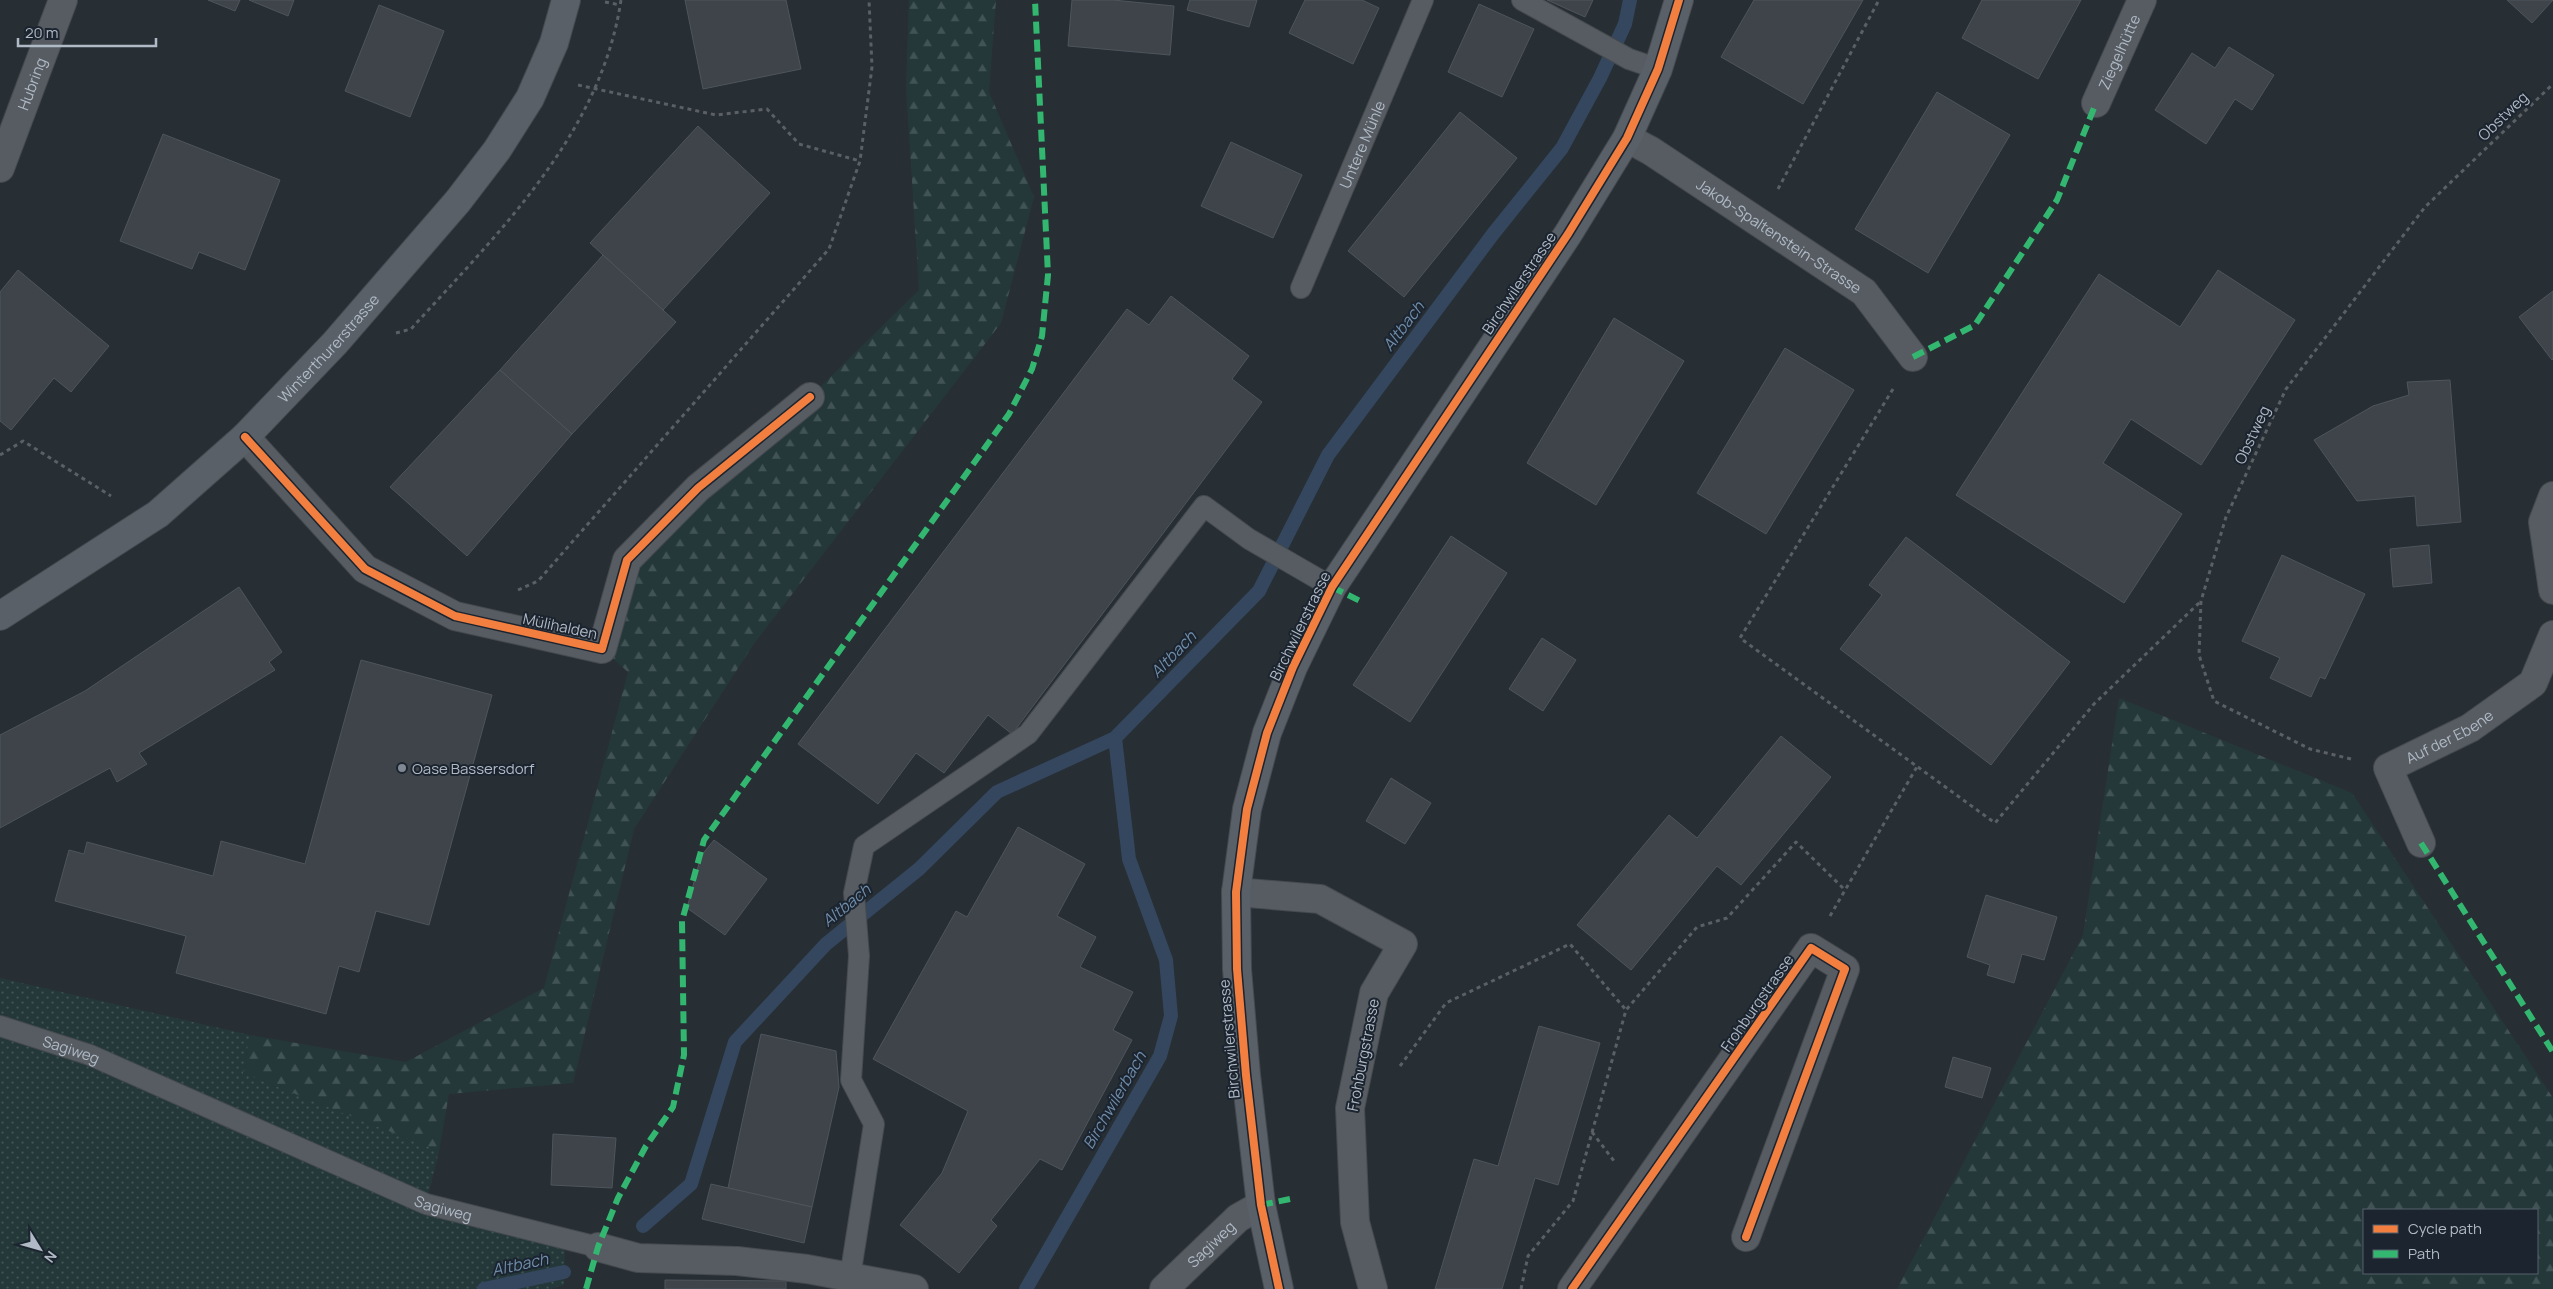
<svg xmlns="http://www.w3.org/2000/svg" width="2553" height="1289" font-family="Manrope,sans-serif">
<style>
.grass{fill:url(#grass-dots)}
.forest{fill:url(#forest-firs);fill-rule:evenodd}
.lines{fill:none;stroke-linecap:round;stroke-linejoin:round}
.stream{stroke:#34475e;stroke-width:14}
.building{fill:#3e444a;stroke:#4f555c}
.lane-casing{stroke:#454a4f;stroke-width:22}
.street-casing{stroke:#454a4f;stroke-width:30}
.secondary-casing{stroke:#454a4f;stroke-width:30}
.path{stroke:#5a6066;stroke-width:3;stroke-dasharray:4 4;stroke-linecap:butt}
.lane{stroke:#575c62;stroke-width:20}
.street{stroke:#575c62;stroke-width:28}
.secondary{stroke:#5a6068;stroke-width:28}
.quiet{stroke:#33b770;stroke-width:6;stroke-dasharray:12 6;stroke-linecap:butt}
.cycleway-casing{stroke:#1b242f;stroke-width:11}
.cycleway{stroke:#f27e40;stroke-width:8}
.poi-dot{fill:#808993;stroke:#1b242f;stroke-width:2}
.labels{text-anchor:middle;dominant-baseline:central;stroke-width:4;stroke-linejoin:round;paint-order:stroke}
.street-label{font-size:15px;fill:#b0bac6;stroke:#1b242f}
.poi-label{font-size:15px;fill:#b0bac6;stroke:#1b242f;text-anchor:start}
.water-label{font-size:16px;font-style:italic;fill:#708daa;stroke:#1b242f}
</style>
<defs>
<pattern id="grass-dots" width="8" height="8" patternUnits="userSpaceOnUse" patternTransform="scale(1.25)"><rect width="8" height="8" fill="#24383a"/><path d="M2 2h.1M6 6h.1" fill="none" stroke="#415355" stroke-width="1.8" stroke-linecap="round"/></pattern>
<pattern id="forest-firs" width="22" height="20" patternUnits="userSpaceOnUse" patternTransform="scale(1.25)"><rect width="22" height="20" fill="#24383a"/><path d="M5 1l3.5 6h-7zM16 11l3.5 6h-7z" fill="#415355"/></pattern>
</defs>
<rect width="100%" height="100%" fill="#272e34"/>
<!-- grass -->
<polygon class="grass" points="0,978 250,1035 243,1073 439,1151 426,1204 565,1239 564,1285 550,1289 0,1289"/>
<!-- forest -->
<g class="forest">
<polygon points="909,0 996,0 989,92 1034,197 1001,323 753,645 634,829 573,1083 449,1094 439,1151 243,1073 250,1035 406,1062 544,988 628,672 602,649 627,560 810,397 919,290 906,88"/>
<path d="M2119,698L2352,793L2553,1098V1289H1897L2083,935ZM2537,1210V1273H2364V1210Z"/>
</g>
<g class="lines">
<!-- stream -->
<g class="stream">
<polyline points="643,1226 691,1184 735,1042 826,944 919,869 997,792 1115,738 1259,591 1328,455 1493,234 1562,148 1600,78 1625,24 1630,0"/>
<polyline points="484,1289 564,1272"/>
<polyline points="1026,1289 1160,1056 1171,1016 1166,960 1129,859 1115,738"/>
</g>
</g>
<!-- building -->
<g class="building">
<polygon points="208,0 240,0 235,11"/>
<polygon points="249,0 294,0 288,16"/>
<polygon points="685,0 786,0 801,69 703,89"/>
<polygon points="1072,0 1113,0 1174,6 1170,55 1068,46"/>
<polygon points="1190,0 1257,0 1249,27 1187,10"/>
<polygon points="1305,0 1362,0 1379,8 1353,64 1289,33"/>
<polygon points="1547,0 1593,0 1585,17"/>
<polygon points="1754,0 1863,0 1803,104 1721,57"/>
<polygon points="1982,0 2081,0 2038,79 1962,38"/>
<polygon points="2507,0 2553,0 2532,23"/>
<polygon points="1479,4 1534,29 1502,97 1448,72"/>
<polygon points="379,5 444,31 410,117 345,91"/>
<polygon points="2229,47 2274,75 2252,110 2235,99 2206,144 2155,110 2192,53 2215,68"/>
<polygon points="1937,92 2010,135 1928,273 1855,229"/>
<polygon points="1460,112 1517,158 1404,297 1348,251"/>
<polygon points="698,126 770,193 663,310 590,243"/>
<polygon points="163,134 280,180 245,270 199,252 192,269 120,241"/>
<polygon points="1231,142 1302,175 1273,238 1201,206"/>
<polygon points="603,255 676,322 572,434 500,370"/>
<polygon points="18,270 109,346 71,392 54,378 11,430 0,421 0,292"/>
<polygon points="2218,270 2295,320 2201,465 2131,419 2103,463 2182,514 2124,603 1956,495 2099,274 2180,327"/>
<polygon points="2553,291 2553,359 2552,360 2519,317"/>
<polygon points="1171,296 1249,356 1232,379 1262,402 1012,734 988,715 944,773 916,753 878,804 798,744 1127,309 1149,325"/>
<polygon points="1614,318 1684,361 1596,505 1527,463"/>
<polygon points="1785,348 1854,390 1766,534 1697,493"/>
<polygon points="500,370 572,434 467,556 390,487"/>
<polygon points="2450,380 2461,522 2417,526 2415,496 2357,501 2314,440 2373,406 2409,395 2407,382"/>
<polygon points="1451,536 1507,573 1410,722 1353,685"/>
<polygon points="1906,537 2070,662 1991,765 1840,649 1882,595 1869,585"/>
<polygon points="2429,545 2432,583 2393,587 2390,549"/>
<polygon points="2282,555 2365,594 2325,679 2320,677 2311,697 2270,678 2280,658 2242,641"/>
<polygon points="239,587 282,652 269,662 275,670 139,753 147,764 117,782 110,768 0,828 0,735 85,691"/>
<polygon points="1542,638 1576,660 1543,711 1509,689"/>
<polygon points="361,660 492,695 429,925 376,911 359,972 339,966 326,1014 176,973 186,936 55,901 69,850 84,854 87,842 213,876 221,841 305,864"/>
<polygon points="1781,736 1831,777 1741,885 1717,866 1631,970 1577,925 1669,815 1697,838"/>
<polygon points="1391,778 1431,803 1405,844 1366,821"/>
<polygon points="1018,827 1085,864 1057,916 1096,937 1080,967 1133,992 1113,1030 1132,1040 1062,1170 1040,1159 991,1220 997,1226 959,1273 900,1225 942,1173 968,1111 873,1059 956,911 967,917"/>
<polygon points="714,840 767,879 725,935 687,908 701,856"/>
<polygon points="1986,895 2057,917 2044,960 2022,954 2014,983 1987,975 1990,965 1967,957"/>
<polygon points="1539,1026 1600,1043 1558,1185 1535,1178 1502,1289 1435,1289 1474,1159 1498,1166"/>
<polygon points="761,1034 836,1051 839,1087 812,1207 728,1188"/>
<polygon points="1953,1057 1991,1068 1982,1098 1945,1087"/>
<polygon points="553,1134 616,1138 612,1188 551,1185"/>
<polygon points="711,1184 812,1207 804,1243 702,1219"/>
<polygon points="665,1280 786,1281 786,1289 665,1289"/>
</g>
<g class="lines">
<defs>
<g id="lane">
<polyline points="1522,0 1629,59 1658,69"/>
<path id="s1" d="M1301,288L1423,0"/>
<path id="s2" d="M0,1026L90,1055L426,1204L598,1247"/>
<polyline points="852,1289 850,1277 874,1124 851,1080 859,956 854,893 864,846 1028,734 1204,506 1249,539 1332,587"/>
</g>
<g id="street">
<path id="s3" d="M2096,103L2142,0"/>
<path id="s4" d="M1627,138L1651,151L1864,292L1913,357"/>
<path id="s5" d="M0,168L63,0"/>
<polyline points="245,437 365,569 455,616 602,649 627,560 698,488 810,397"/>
<polyline points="2553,496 2543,522 2553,590"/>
<path id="s6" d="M2421,843L2388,768L2470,728L2533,683L2553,635"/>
<polyline points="1236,892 1320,899 1403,944 1374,993 1350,1108 1355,1222 1373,1289"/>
<polyline points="598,1247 638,1258 737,1261 807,1269 914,1289"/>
<path id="s7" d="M1164,1289L1238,1218L1261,1205"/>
<polyline points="1572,1289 1811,948 1845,969 1746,1237"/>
</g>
<g id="secondary">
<path id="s8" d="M0,616L158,514L245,437L335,343L458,201L497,150L530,98L554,43L566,0"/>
<polyline points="1279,1289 1261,1205 1246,1075 1237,969 1236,892 1247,809 1267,733 1293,667 1332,587 1568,234 1627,138 1658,69 1679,0"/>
</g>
</defs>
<!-- lane casing -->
<use href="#lane" class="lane-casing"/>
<!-- street casing -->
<use href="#street" class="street-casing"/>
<!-- secondary casing -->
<use href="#secondary" class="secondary-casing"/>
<!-- path -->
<g class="path">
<polyline points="605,2 620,5"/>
<polyline points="578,85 716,115 767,109 799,144 860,161"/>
<polyline points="1778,189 1879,0"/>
<path d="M396,333L411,329C498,233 601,134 621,0"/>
<polyline points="1893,389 1740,638 1995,823 2094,704 2201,601"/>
<polyline points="0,455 23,441 111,496"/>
<polyline points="518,590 538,581 829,249 860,161 872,67 869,0"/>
<polyline points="2351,759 2310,749 2214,701 2199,655 2201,601 2226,517 2286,389 2425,207 2553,84"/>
<polyline points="1830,916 1918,765"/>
<polyline points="1400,1066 1446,1003 1570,944 1626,1010"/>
<polyline points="1592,1132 1614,1161"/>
<polyline points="1521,1289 1528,1256 1573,1201 1626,1010 1697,927 1727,918 1796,842 1845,890"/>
</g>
<!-- lane -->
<use href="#lane" class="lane"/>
<!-- street -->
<use href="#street" class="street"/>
<!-- secondary -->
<use href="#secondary" class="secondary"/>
<!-- quiet -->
<g class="quiet">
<polyline points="1913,357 1975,325 2057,200 2096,103"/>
<polyline points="1332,587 1360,601"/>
<polyline points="2421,843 2553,1052"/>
<polyline points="1261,1205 1290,1199"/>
<polyline points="586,1289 598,1247 618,1198 646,1146 673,1107 684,1055 682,921 704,840 1009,414 1032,369 1042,336 1048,275 1035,0"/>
</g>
<defs>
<g id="cycleway">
<polyline points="245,437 365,569 455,616 602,649 627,560 698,488 810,397"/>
<polyline points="1279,1289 1261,1205 1246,1075 1237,969 1236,892 1247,809 1267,733 1293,667 1332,587 1568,234 1627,138 1658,69 1679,0"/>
<polyline points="1572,1289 1811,948 1845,969 1746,1237"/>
</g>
</defs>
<!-- cycleway casing -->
<use href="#cycleway" class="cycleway-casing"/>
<!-- cycleway -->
<use href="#cycleway" class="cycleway"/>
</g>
<!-- markers -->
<circle class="poi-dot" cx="402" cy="768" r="5"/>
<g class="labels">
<!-- street labels -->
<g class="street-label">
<text stroke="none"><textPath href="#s3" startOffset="56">Ziegelhütte</textPath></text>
<text stroke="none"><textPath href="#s5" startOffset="90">Hubring</textPath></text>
<text transform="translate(2503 116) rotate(-44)">Obstweg</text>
<text stroke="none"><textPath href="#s1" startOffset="156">Untere Mühle</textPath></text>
<text stroke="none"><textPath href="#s4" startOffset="181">Jakob-Spaltenstein-Strasse</textPath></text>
<text transform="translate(1519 283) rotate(-56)">Birchwilerstrasse</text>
<text stroke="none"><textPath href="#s8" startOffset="426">Winterthurerstrasse</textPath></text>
<text transform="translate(2252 435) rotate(-65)">Obstweg</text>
<text transform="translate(560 626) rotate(12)">Mülihalden</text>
<text transform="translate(1300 626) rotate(-64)">Birchwilerstrasse</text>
<text stroke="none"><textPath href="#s6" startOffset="151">Auf der Ebene</textPath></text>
<text transform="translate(1757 1003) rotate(-55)">Frohburgstrasse</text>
<text transform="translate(1229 1039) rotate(-95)">Birchwilerstrasse</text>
<text stroke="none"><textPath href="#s2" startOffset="75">Sagiweg</textPath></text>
<text transform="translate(1363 1055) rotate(-79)">Frohburgstrasse</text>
<text stroke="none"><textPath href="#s2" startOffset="480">Sagiweg</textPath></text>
<text stroke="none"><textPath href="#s7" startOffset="65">Sagiweg</textPath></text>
</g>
<!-- poi labels -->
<g class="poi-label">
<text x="412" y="768">Oase Bassersdorf</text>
</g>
<!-- water labels -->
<g class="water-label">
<text transform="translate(1403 326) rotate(-53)">Altbach</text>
<text transform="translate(1173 654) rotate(-46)">Altbach</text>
<text transform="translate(846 905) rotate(-39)">Altbach</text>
<text transform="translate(1114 1100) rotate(-60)">Birchwilerbach</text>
<text transform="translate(520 1264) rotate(-12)">Altbach</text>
</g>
</g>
<!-- legend -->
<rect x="2363" y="1209" width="175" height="65" fill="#1b242f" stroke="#57606b"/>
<rect x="2373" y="1225" width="25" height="8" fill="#f27e40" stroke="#57606b"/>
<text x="2408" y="1234" font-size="15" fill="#b0bac6">Cycle path</text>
<rect x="2373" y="1250" width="25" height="8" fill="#33b770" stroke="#57606b"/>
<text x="2408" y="1259" font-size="15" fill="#b0bac6">Path</text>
<!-- north arrow -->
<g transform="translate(40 1249) rotate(127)" stroke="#1b242f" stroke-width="4" paint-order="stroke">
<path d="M0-4L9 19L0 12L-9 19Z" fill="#b0bac6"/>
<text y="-8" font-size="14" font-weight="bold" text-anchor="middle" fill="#b0bac6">N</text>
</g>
<!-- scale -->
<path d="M18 38v8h138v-8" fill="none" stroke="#b0bac6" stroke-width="2.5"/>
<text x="25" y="38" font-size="15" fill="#b0bac6" stroke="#1b242f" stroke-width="4" paint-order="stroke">20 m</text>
</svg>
